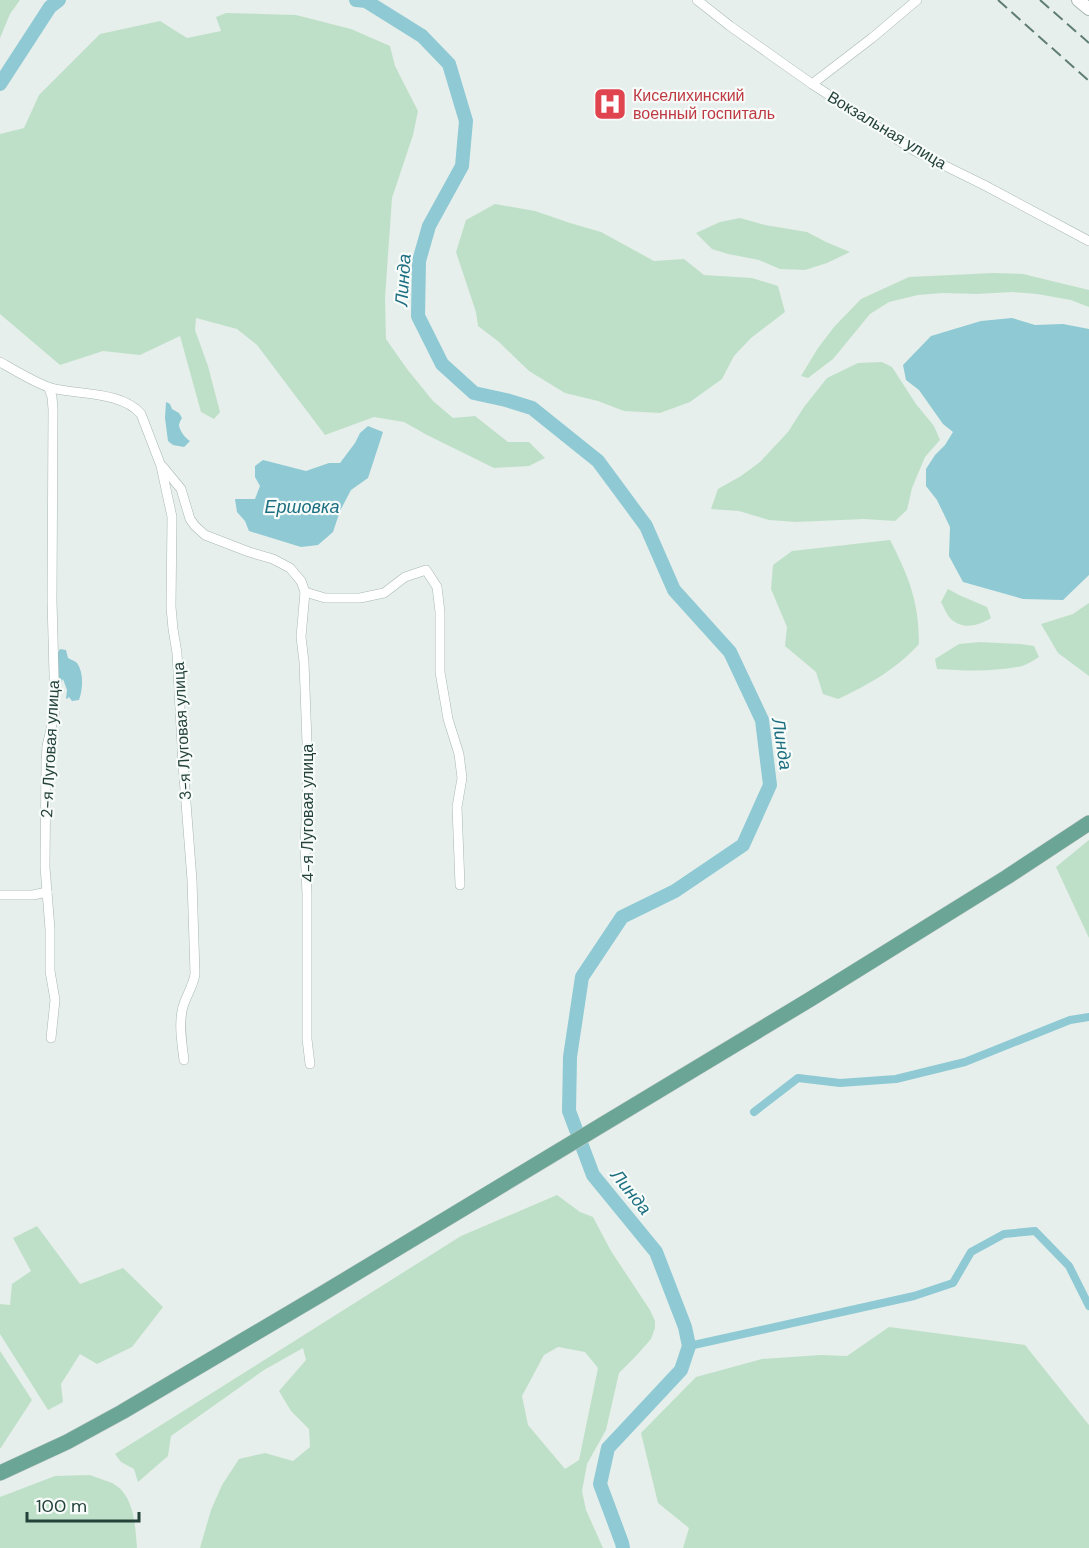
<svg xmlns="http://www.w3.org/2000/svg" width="1089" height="1548" font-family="'DM Sans',sans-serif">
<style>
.green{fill:#bfe0c8;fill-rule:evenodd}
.water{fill:#8ec9d4}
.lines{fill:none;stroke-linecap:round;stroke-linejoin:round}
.canal{stroke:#8ec9d4;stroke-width:8}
.river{stroke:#8ec9d4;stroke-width:14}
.minor-casing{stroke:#a8b8b2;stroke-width:10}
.tertiary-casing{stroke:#a8b8b2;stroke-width:14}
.primary-casing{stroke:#c2cac8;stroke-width:16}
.minor{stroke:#fff;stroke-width:9}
.tertiary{stroke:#fff;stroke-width:12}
.primary{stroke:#6aa596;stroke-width:15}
.rail{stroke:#5f7d75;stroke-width:2;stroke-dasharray:12 6;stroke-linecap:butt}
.labels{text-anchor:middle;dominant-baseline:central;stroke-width:4.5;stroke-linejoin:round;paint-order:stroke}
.health-label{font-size:16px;fill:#be3a42;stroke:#f7fbf9;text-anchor:start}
.street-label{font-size:16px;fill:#24423a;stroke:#f7fbf9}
.water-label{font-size:18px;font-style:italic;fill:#1c6f80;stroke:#f7fbf9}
</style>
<rect width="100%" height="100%" fill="#e6efeb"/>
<!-- green -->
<g class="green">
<polygon points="0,0 20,0 10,14 0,38"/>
<polygon points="226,13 296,15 351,29 390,46 395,66 418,111 413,135 392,198 385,298 386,339 407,369 433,401 453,418 475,416 508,442 529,442 545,458 529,466 494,468 427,435 404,422 374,417 325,435 257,345 237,329 196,318 195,330 208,366 220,412 214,419 201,412 180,336 140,355 103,351 60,365 0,314 0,134 24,128 39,95 100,34 160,21 187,38 221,31 216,17"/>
<polygon points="495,204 535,211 570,223 601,232 654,261 684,259 704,275 752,278 778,286 785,312 751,338 734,356 722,379 690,402 660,413 624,411 598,401 565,393 529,371 499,342 478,326 476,312 456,252 466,220"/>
<polygon points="740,218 765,225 807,232 826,242 850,252 827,263 805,270 780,269 759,260 728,254 712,249 696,233 720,222"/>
<polygon points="993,273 1023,274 1089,290 1089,307 1071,300 1037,294 1012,292 976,294 943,293 918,295 889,302 870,314 833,359 808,378 801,376 818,348 834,327 861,299 909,277"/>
<polygon points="882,362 892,367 916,404 934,426 940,440 925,457 912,488 907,510 895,521 864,519 796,522 769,520 739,511 711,509 718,489 741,476 760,462 788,432 804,407 827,378 858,363"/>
<path d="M890,540C909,577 919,602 919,644C895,670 870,684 838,699L823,694L816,672L785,646L787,627L771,589L773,565L792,551Z"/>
<path d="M948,589L959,595L987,607L991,618C978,626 963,630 951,619C946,614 944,607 941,602Z"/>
<polygon points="1089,603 1089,676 1058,653 1041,624 1073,614"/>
<path d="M980,642L1020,644L1034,646L1039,657C1034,660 1028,664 1022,666C996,672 964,671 937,669L935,659L959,644Z"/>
<polygon points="1089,840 1089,938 1056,867"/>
<path d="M557,1195L580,1212L593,1217L611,1251L650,1310L655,1321V1328L651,1339L636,1356L619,1373L606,1430L587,1464L582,1491L586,1510L603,1548H200L211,1510L222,1485L239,1459L265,1453L293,1461L310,1447L309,1429L291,1411L279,1391L306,1360L303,1348L264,1370L171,1436L168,1456L138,1482L134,1469L121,1462L115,1454L461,1236ZM558,1347L585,1352L598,1368L579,1460L565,1469L528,1425L522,1396L544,1355Z"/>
<polygon points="37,1226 80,1284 123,1268 163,1307 132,1347 97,1364 80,1354 61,1384 63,1402 48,1410 0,1334 0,1304 10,1305 12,1284 31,1271 13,1238"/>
<polygon points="889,1327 1025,1345 1089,1425 1089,1548 683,1548 689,1528 658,1503 641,1433 696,1377 762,1359 821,1355 847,1356"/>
<polygon points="0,1351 32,1400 0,1449"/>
<path d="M90,1475C97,1478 105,1480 112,1483C135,1495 135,1526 137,1548H0V1497L55,1476Z"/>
</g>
<!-- water -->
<g class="water">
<polygon points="1012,318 1035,325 1063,324 1089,329 1089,575 1063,600 1023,599 963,582 949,556 950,527 937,500 926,486 926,469 935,455 945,445 953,432 943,424 919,390 906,380 903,365 931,336 981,321"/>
<path d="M166,402L170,404L172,409L179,413L182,418C181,419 179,424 179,425C179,430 186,439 190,441L184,447L173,445L168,441L165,418Z"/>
<polygon points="368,426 383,432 368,478 351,490 340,511 333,532 318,545 301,547 249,531 245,521 237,512 235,499 255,499 260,486 255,477 255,466 263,460 306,471 329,463 340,463 355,443 360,433"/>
<path d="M60,649L66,650L68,658C70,659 75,661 77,663C84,673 83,689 79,700L72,701L69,697L67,699L66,698L67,690L63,679L60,685L56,656Z"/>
</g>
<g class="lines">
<!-- canal -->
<g class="canal">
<polyline points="754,1112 798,1078 840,1083 896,1079 965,1062 1070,1020 1089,1017"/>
<polyline points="689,1346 914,1296 953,1283 971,1252 1004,1234 1035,1231 1069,1266 1089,1306"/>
</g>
<!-- river -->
<g class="river">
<polyline points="356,0 366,1 422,36 449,64 466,121 462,166 429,226 419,261 418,316 442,364 474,393 506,400 532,408 598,461 646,526 674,590 730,652 762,720 770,785 743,845 675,891 622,917 582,977 570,1057 569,1111 593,1175 656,1252 685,1327 689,1346 681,1370 608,1448 600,1484 622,1543 623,1548"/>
<polyline points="0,84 50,7 59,0"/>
</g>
<defs>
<g id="minor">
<polyline points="697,0 730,26 812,84 915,151 984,185 1089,241"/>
<polyline points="812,84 872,38 917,0"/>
<path d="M0,362C14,370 37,384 51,388C79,395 121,391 141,414L161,466L172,517L171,607L173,629L177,653L183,764L192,880L195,974C193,988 184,998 182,1011C179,1027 182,1044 184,1060"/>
<polyline points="49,388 52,397 53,409 52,600 55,712 47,746 46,762 45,867 50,929 50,971 55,1000 51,1038"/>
<polyline points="163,467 181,489 190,519 195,526 205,535 249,552 273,559 290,568 301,581 305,592 301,637 304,662 308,770 305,847 307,894 307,1039 310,1064"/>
<polyline points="305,592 325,598 360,598 384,593 405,577 426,570 437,587 440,612 440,672 448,719 459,754 462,778 457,807 460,885"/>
<polyline points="0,895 33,895 47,892"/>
</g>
<polyline id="tertiary" points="1078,0 1089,9"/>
<polyline id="primary" points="0,1473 67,1442 122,1412 320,1295 809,1000 1007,877 1089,823"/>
</defs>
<!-- minor casing -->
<use href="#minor" class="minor-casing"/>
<!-- tertiary casing -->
<use href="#tertiary" class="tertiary-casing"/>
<!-- primary casing -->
<use href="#primary" class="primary-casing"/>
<!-- minor -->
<use href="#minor" class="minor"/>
<!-- tertiary -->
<use href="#tertiary" class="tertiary"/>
<!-- primary -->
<use href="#primary" class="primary"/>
<!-- rail -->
<g class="rail">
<polyline points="998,0 1089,81"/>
<polyline points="1040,0 1089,43"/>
</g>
</g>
<!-- icons -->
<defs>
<symbol id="hospital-square" viewBox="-11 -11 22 22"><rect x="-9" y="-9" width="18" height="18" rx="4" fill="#e0444e" stroke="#f7fbf9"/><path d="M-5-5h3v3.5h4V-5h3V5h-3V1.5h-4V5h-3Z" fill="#fff"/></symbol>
</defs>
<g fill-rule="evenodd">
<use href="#hospital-square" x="591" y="85" width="38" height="38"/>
</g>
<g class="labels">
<!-- health labels -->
<g class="health-label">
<text x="633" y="95">Киселихинский<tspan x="633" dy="18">военный госпиталь</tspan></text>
</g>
<!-- street labels -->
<g class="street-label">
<text transform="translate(887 130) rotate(31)">Вокзальная улица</text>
<text transform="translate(182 731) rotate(-93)">3-я Луговая улица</text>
<text transform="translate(50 749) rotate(-87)">2-я Луговая улица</text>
<text transform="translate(307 813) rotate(-90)">4-я Луговая улица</text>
</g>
<!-- water labels -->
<g class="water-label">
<text transform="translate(403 280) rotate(-86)">Линда</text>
<text x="302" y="507">Ершовка</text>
<text transform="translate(782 744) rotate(81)">Линда</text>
<text transform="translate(631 1192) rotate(51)">Линда</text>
</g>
</g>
<!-- scale -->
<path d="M27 1512v9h112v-9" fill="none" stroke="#24423a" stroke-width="3"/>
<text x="36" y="1512" font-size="18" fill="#24423a" stroke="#f7fbf9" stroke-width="4.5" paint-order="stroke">100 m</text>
</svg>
